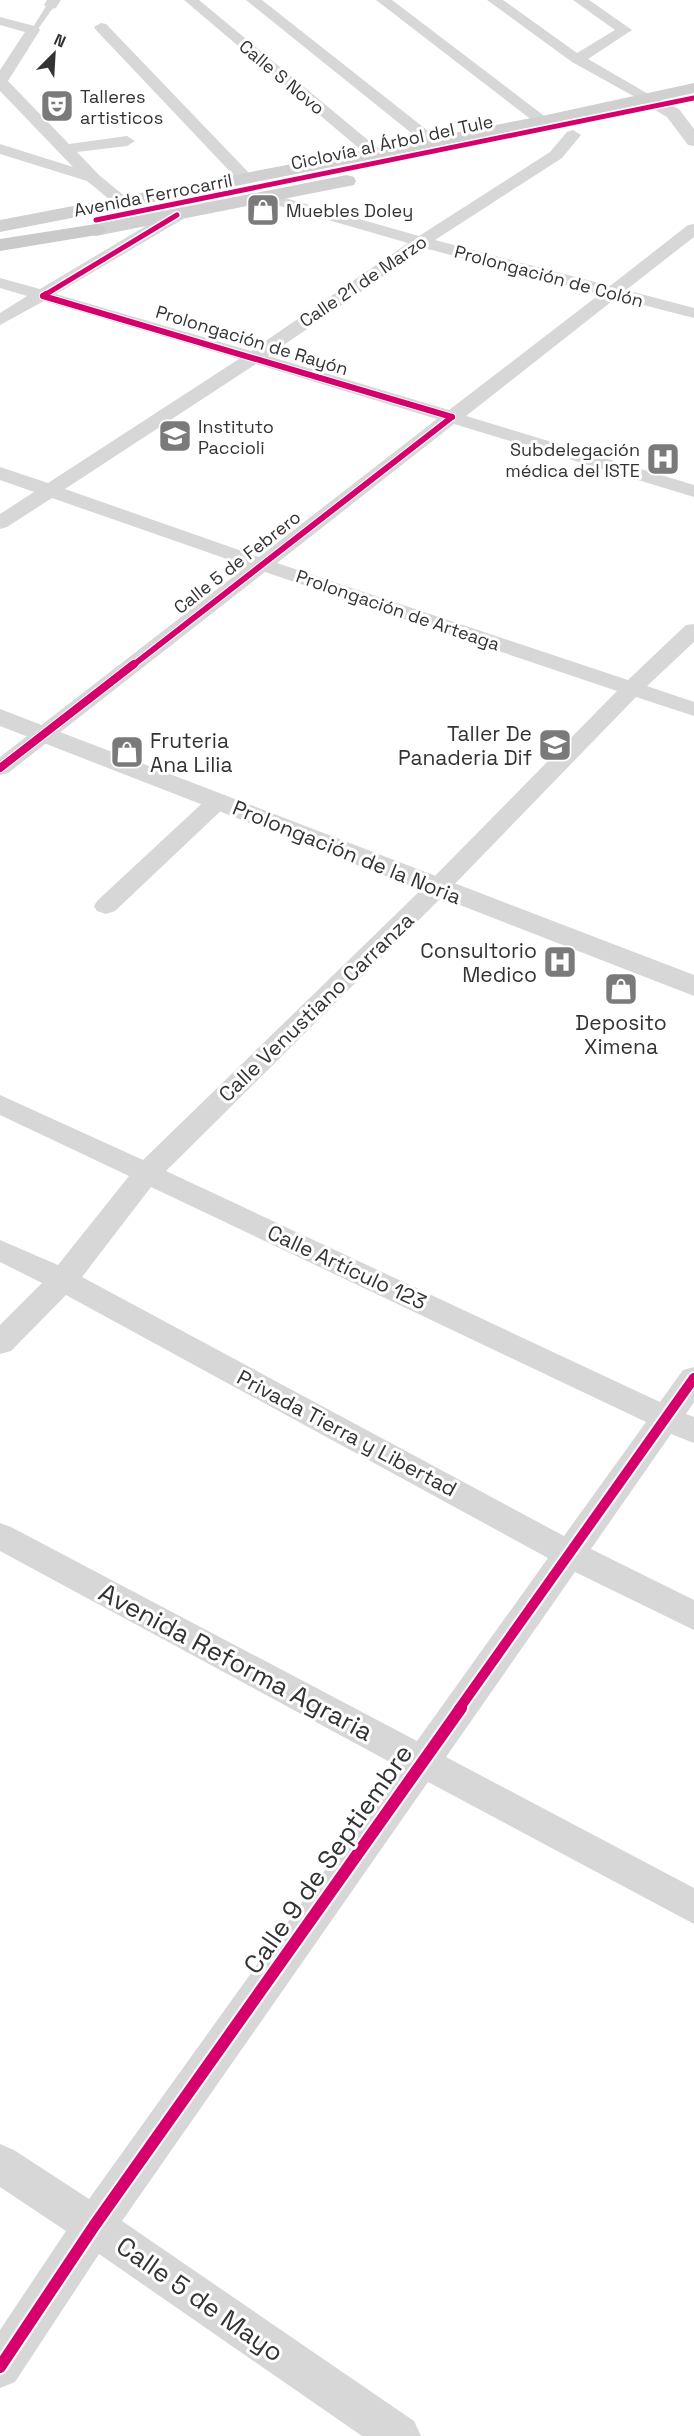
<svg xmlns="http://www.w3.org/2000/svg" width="694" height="2436" font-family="'Space Grotesk',sans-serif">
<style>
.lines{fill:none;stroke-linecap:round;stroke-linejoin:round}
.service{fill:#d7d7d7;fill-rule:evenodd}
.minor{fill:#d7d7d7;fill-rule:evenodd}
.tertiary{fill:#d7d7d7;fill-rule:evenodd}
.secondary{fill:#d0d0d0;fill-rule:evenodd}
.primary{fill:#cacaca;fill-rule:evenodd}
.cycleway-far4-casing{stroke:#fff;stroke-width:8}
.cycleway-far3-casing{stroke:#fff;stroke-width:8}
.cycleway-far2-casing{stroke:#fff;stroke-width:10}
.cycleway-far1-casing{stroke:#fff;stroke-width:14}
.cycleway-casing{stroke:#fff;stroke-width:16}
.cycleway-far4{stroke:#d6006c;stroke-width:5}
.cycleway-far3{stroke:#d6006c;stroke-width:6}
.cycleway-far2{stroke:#d6006c;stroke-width:8}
.cycleway-far1{stroke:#d6006c;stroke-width:10}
.cycleway{stroke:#d6006c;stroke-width:12}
.labels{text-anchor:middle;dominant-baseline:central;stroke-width:6;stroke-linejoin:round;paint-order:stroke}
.far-street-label{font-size:18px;fill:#333;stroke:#fff}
.far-poi-label{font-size:18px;fill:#333;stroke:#fff;text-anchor:start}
.poi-label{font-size:21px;fill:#333;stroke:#fff;text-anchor:end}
.street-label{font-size:21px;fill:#333;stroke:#fff}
.near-street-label{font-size:26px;fill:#333;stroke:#fff}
</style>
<rect width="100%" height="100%" fill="#fff"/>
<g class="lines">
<!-- service -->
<polygon class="service" points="48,3 55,5 36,32 30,32"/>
<!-- minor -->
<g class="minor">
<polygon points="47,0 61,0 56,8 51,9 44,5"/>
<polygon points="184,0 199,0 380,150 382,153 380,156 368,156"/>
<polygon points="246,0 262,0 437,138 439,141 437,144 425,144"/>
<polygon points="376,0 392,0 547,118 550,121 547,124 537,124"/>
<polygon points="487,0 503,0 577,53 615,30 573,0 589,0 632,30 588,59 657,99 649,104 644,102 572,62"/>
<polygon points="0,17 38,27 40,30 8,81 69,144 127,136 135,141 127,146 77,152 99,175 127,198 129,201 127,204 115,204 87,181 0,154 0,144 73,167 0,91 0,70 25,32 0,25"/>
<polygon points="101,23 106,24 250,174 252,177 250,180 238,180 96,30 94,27"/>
<path d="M573,130L581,135L562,158L435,240L610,286L688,225L694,224V237L626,290L694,308V318L616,298L466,416L694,485V497L454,424L277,563L628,680L686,625L694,624V642L647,686L694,702V716L636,697L446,893L166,1171L660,1402L683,1370L694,1367V1402L686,1414L694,1417V1443L671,1434L591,1549L694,1600V1630L575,1572L446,1757L694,1888V1924L428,1782L122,2221L414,2421L421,2436H362L99,2254L15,2382L0,2388V2330L66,2231L0,2187V2144L14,2150L89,2199L399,1767L0,1551V1523L11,1527L417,1741L548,1558L66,1295L11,1351L0,1354V1325L42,1283L0,1262V1240L58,1265L129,1176L0,1115V1095L143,1160L428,883L617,691L265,572L8,773L0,775V757L247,566L52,498L7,527L0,529V514L34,492L0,480V467L48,483L239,359L44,301L0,325V313L27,296L0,288V278L40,289L171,211H183L185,215L183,219L56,294L251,351L408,243L259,200L257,197L259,194H271L419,236L550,152L567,132ZM424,248L600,294L449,410L268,356ZM256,364L437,419L259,557L65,489ZM151,1187L646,1422L564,1536L82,1277Z"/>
<polygon points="218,794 226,796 230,801 226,806 115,911 106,914 97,911 94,906 97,901 210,796"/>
</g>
<!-- tertiary -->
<g class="tertiary">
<polygon points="649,94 679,109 694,129 694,146 688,145 667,117 643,103 640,99 643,95"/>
<polygon points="0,709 694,975 694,996 0,726"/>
</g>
<!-- secondary -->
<g class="secondary">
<polygon points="694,83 694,93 542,126 0,232 0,220 542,116"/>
<polygon points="347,175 354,177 356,181 354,185 96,236 89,234 86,230 89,226 96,224"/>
</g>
<!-- primary -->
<polygon class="primary" points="96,224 103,226 106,230 103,234 0,251 0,239"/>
<defs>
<g id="cycleway-far4">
<polyline points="96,220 694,98"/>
<polyline points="43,296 177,215"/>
</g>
<g id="cycleway-far3">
<polyline points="43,296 452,417"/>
<polyline points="43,296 46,294"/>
<polyline points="132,666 452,417"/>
</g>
<polyline id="cycleway-far2" points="0,768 134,664"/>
<polyline id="cycleway-far1" points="459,1709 694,1378"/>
<polyline id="cycleway" points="0,2367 94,2226 461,1708"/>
</defs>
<!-- cycleway-far4 casing -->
<use href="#cycleway-far4" class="cycleway-far4-casing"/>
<!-- cycleway-far3 casing -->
<use href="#cycleway-far3" class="cycleway-far3-casing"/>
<!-- cycleway-far2 casing -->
<use href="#cycleway-far2" class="cycleway-far2-casing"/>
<!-- cycleway-far1 casing -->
<use href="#cycleway-far1" class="cycleway-far1-casing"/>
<!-- cycleway casing -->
<use href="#cycleway" class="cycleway-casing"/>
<!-- cycleway-far4 -->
<use href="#cycleway-far4" class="cycleway-far4"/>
<!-- cycleway-far3 -->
<use href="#cycleway-far3" class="cycleway-far3"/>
<!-- cycleway-far2 -->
<use href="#cycleway-far2" class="cycleway-far2"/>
<!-- cycleway-far1 -->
<use href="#cycleway-far1" class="cycleway-far1"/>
<!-- cycleway -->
<use href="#cycleway" class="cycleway"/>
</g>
<!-- icons -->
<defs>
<symbol id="theatre-square" viewBox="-11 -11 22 22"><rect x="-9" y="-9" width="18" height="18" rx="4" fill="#7a7a7a" stroke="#fff"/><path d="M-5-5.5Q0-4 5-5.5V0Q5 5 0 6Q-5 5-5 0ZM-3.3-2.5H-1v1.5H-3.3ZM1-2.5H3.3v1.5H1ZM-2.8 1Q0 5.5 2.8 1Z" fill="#fff"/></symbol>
<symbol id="shop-square" viewBox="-11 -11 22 22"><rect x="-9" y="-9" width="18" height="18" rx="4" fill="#7a7a7a" stroke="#fff"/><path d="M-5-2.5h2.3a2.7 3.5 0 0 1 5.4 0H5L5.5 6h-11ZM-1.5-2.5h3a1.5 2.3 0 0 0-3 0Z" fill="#fff"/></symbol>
<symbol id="school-square" viewBox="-11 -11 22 22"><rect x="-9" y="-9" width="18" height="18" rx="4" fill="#7a7a7a" stroke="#fff"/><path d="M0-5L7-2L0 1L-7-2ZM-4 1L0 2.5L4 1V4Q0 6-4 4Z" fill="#fff"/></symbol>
<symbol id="hospital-square" viewBox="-11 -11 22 22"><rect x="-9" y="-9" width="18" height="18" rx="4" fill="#7a7a7a" stroke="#fff"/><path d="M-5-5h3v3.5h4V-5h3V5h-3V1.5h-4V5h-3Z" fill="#fff"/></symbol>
<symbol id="university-square" viewBox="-11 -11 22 22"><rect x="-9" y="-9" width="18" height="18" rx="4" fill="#7a7a7a" stroke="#fff"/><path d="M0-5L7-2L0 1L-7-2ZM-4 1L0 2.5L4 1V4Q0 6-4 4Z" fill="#fff"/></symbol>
</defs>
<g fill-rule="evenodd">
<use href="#theatre-square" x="38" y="87" width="38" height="38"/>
<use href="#shop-square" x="244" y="191" width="38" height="38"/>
<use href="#school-square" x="156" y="417" width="38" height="38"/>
<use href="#hospital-square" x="644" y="440" width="38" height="38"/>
<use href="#university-square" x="536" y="726" width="38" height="38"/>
<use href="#shop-square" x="108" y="733" width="38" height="38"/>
<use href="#hospital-square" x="541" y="943" width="38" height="38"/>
<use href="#shop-square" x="602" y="970" width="38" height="38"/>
</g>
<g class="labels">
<!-- far-street labels -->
<g class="far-street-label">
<text transform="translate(282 77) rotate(40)">Calle S Novo</text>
<text transform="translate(392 142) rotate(-12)">Ciclovía al Árbol del Tule</text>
<text transform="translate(153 195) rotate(-11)">Avenida Ferrocarril</text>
<text transform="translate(549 276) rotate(15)">Prolongación de Colón</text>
<text transform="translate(363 281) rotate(-34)">Calle 21 de Marzo</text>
<text transform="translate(252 340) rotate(17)">Prolongación de Rayón</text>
<text transform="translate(237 562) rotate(-38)">Calle 5 de Febrero</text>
<text transform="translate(398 610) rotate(19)">Prolongación de Arteaga</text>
</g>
<!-- far-poi labels -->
<g class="far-poi-label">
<text x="80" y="96">Talleres<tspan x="80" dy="21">artisticos</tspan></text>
<text x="286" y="210">Muebles Doley</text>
<text x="198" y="426">Instituto<tspan x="198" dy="21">Paccioli</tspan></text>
<text x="640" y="449" text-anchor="end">Subdelegación<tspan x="640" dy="21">médica del ISTE</tspan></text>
</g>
<!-- poi labels -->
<g class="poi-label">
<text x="532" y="733">Taller De<tspan x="532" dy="24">Panaderia Dif</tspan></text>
<text x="150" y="740" text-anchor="start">Fruteria<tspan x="150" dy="24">Ana Lilia</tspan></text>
<text x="537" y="950">Consultorio<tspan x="537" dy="24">Medico</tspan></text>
<text x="621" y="1022" text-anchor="middle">Deposito<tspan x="621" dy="24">Ximena</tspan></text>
</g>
<!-- street labels -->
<g class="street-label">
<text transform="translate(347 852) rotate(22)">Prolongación de la Noria</text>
<text transform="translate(316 1007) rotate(-44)">Calle Venustiano Carranza</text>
<text transform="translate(347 1267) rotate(25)">Calle Artículo 123</text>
<text transform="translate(347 1433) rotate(28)">Privada Tierra y Libertad</text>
</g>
<!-- near-street labels -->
<g class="near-street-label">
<text transform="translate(236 1662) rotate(28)">Avenida Reforma Agraria</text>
<text transform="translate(328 1859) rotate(-55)">Calle 9 de Septiembre</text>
<text transform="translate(200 2299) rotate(35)">Calle 5 de Mayo</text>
</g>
</g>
<!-- north arrow -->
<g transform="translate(54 54) rotate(24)" stroke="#ffffff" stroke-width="4.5" paint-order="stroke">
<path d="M0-4.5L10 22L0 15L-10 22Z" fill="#333333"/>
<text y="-9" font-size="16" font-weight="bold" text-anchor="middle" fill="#333333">N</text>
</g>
</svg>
